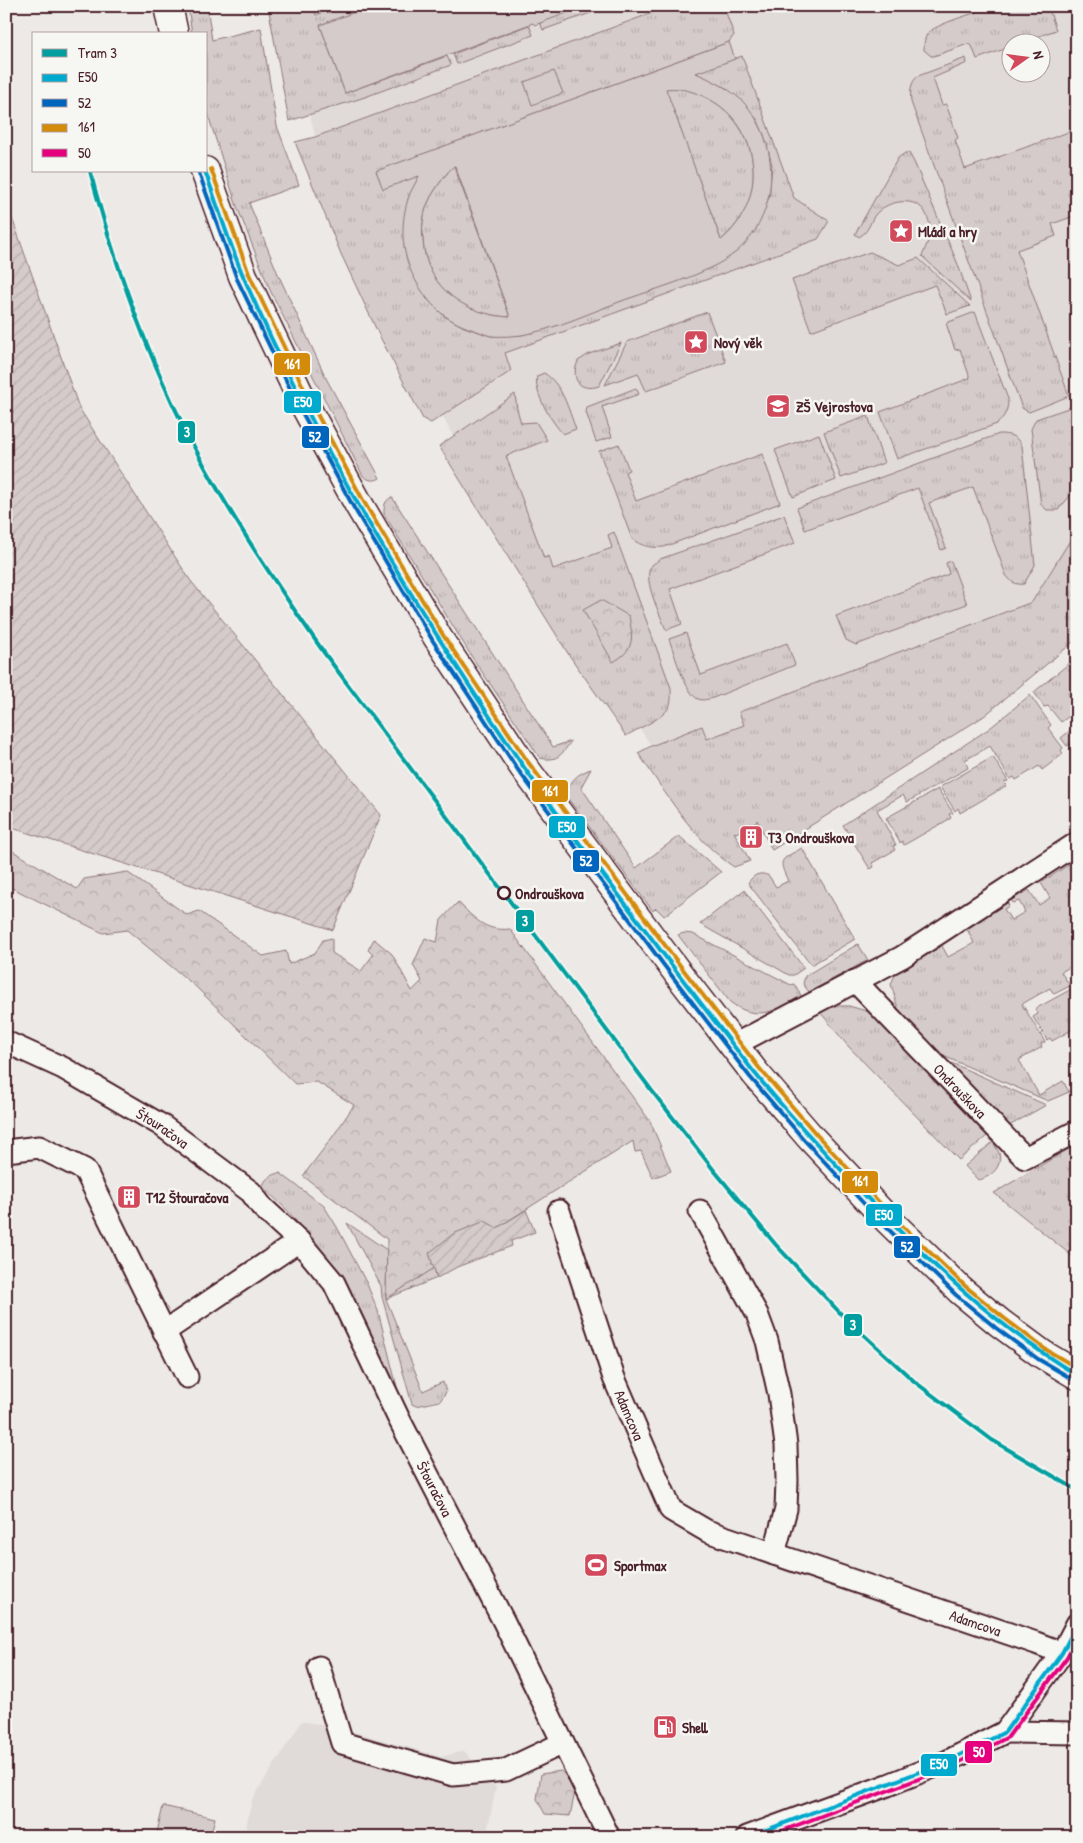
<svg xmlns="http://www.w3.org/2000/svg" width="1083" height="1843" font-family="'Patrick Hand',sans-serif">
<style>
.built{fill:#e0dad8;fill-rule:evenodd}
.grass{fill:url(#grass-tufts);stroke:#8f757a}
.forest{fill:url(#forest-crowns);stroke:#8f757a}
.garden{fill:url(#garden-furrows);stroke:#8f757a}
.pitch{fill:#d4cbca;stroke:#8f757a;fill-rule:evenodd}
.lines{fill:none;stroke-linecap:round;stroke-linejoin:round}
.street-casing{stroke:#4a1f2b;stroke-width:25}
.secondary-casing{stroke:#4a1f2b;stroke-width:31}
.street{stroke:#f6f6f2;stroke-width:21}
.secondary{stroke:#f6f6f2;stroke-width:28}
.bus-1-casing{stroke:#f6f6f2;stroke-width:8}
.bus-2-casing{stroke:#f6f6f2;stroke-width:8}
.bus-3-casing{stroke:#f6f6f2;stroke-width:8}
.bus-4-casing{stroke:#f6f6f2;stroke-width:8}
.bus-1{stroke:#00a9ce;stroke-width:4}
.bus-2{stroke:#0065bd;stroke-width:4}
.bus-3{stroke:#d48b09;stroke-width:4}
.bus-4{stroke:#e5007d;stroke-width:4}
.tram-1-casing{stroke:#f6f6f2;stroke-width:8}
.tram-1{stroke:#009e9e;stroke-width:4}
.stop-dot{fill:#f6f6f2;stroke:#4a1f2b;stroke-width:2.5}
.labels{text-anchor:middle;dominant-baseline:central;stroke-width:5;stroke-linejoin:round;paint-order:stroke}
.poi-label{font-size:15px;font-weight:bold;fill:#4a1f2b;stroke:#f6f6f2;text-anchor:start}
.stop-label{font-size:15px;font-weight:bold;fill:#4a1f2b;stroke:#f6f6f2;text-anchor:start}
.street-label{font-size:15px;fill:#4a1f2b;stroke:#f6f6f2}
.line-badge{stroke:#f6f6f2;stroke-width:2}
.badge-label{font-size:14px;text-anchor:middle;font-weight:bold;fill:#fff}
</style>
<defs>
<pattern id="grass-tufts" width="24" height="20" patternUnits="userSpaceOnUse" patternTransform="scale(1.25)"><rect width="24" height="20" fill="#d4cbca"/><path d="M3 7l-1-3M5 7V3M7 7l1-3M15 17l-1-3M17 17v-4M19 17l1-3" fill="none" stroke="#b8aeae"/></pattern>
<pattern id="forest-crowns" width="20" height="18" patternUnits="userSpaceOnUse" patternTransform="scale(1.25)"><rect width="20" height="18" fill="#d4cbca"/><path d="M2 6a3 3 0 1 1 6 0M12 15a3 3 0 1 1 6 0" fill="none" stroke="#b8aeae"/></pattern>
<pattern id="garden-furrows" width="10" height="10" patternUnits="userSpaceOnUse" patternTransform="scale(1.25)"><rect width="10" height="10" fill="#d4cbca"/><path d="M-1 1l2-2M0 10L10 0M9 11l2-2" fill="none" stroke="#b8aeae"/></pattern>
</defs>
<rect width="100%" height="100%" fill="#ece9e6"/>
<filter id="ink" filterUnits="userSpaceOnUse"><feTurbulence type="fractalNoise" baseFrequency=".02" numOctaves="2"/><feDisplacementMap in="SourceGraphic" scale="10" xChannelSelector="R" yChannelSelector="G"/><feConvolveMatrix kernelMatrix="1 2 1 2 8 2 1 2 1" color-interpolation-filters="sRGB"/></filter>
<g filter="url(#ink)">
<!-- built -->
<g class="built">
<path d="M288,6H1077V614L675,780L646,738L463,454L447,425L320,156L310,115ZM1010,42H1040V72H1010Z"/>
<polygon points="302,1721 362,1734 441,1757 464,1751 496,1787 486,1837 244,1837 252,1800"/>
</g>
<!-- grass -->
<g class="grass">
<path d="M188,6H207L212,40L261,28L277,126L299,185L249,203L278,274L327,380L380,478C374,482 368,480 363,476L270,290L236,204L210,121L206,104V34H192Z"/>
<polygon points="268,6 313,6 316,15 339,6 371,6 320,25 345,93 447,56 451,65 365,97 289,121"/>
<polygon points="585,6 610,6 543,30 540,22"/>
<polygon points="671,6 725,6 724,7 734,35 729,42 377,171 420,175 408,199 426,298 444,316 464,327 491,336 521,335 550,327 710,268 736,252 769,198 772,165 764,135 757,119 726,88 695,73 742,56 794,198 829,221 818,239 505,353 511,371 431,423 423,419 379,335 341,254 295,142 315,137"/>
<path d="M995,6H1048L1056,30L1023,42H1010V47L977,59L972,46L968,44L934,56H931L924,50C924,44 924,37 929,32C941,22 979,12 995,6Z"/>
<polygon points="529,25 533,35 457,64 453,54"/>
<path d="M966,58L967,63L933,78L942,105L946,104L958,138L955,140L965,169L1077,129V215L1052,224L1056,236L1017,250L1069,396L1029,412L1022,408L911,102C910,91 910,83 918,76Z"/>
<path d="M665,88C672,88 678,88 684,89C756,106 778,193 721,240Z"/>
<path d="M905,153H909L914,162L957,262L971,302L922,256C929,240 934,228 925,212C916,197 892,200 880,210C869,218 872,230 859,237L855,234L898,158Z"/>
<path d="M454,166L510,317C466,316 426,288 423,241C421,222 424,206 435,190C441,181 446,173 454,166Z"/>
<polygon points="870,252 899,265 918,258 970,306 947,314 935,285 811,331 792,280"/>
<polygon points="707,312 726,362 646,391 638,373 605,385 627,342"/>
<path d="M975,312L1008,399C1008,411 1005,416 997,424L897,459L880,412L970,378L960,349L955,350L946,323Z"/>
<path d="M621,343L599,386C580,392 570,380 578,361L589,354Z"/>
<path d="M544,373C563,385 568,409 576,429L563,434C552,422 533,393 537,376Z"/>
<polygon points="636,388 639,394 602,407 612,437 596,442 586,412 587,407"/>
<path d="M515,394L517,409L521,423L536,422L547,440L506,456L544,558L549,556L553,569L612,548L608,535L614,532L671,688C671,694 672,701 669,707C664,718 637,729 626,736L569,655L439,446Z"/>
<polygon points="1077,405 1077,488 1058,510 1047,510 1041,505 1031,429 1036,419"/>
<polygon points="868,416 884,463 841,478 824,432"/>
<polygon points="819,434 836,480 793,497 775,450"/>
<path d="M999,434C1010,434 1017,436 1022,446L1035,565L1024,584C1015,585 1011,582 1006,575L973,487L929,503L946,548L941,550L918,488L805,530L797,508Z"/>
<path d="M619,444L629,470L625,472L636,501L762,454L780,503L664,547C651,548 643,547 632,539L599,451Z"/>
<path d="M392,497L553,747L571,741C562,755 557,762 540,758L472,657L384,514C384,506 384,501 392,497Z"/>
<path d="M784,515L795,543L670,589L682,624L666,630C661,616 642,580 651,566C653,564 658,561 660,559Z"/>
<path d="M1077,529V639L984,716L772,850L757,820V822L736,833L734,832L750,861L734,867C693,840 666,793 638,753L651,746L702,726L707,739L744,725L739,712L1032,602Z"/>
<polygon points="951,561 967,604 856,645 846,640 836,616 949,574 946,563"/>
<path d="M686,633L701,675L787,643L795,665L713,698C708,699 703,701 698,699C685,693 674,652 669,639Z"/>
<polygon points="1077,657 1077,713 1075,712 1061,722 1048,706 1044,707 1034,692"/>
<polygon points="1030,695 1051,725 1048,728 1063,748 1061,750 1063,754 1042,770 1039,766 1016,780 1014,777 1010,779 990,746 965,760 968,768 907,802 903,795 877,810 896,845 893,846 895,850 872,863 874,867 870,869 843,825 990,728"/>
<polygon points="1077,725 1077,744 1072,747 1070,744 1067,746 1061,738"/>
<polygon points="993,757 1008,781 1004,782 1006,786 960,813 958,808 955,811 940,787"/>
<path d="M591,769L581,787L636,868L679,836L721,872L664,916L656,908L653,911L566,796C570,781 576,774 591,769Z"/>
<polygon points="938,789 953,813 949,814 951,818 904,845 902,841 900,843 886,818"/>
<path d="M802,848L855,939L811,965L748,883C753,875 760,871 769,876L776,887L788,881C777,858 781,860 802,848Z"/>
<polygon points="1077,859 1077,963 1061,972 1070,986 1054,994 1050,988 1022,1004 1045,1042 1041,1044 1042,1047 1019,1060 1039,1095 1063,1081 1069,1092 1048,1101 941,1055 899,1012 891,984 898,968 940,942 948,957 974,943 966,927 1007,902 1009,906 1004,909 1011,920 1025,912 1019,901 1013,903 1011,900 1029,890 1039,905 1050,898 1041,883"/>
<polygon points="744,890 804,968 794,975 789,975 700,924"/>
<path d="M684,933L693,934L791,985L794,984L802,997C776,1011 756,1022 730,1002L678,935Z"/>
<polygon points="858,944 868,960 809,992 803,984 805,976"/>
<polygon points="1077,986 1077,1027 1052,1041 1050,1038 1047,1040 1033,1017 1038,1014 1035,1009"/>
<polygon points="831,1006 849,1006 870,1012 988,1135 959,1160 848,1046 820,1012"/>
<polygon points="947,1061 1046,1105 1009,1126"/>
<path d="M993,1142C994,1145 998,1150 999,1153C1003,1167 990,1178 978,1180L965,1166Z"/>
<polygon points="1077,1144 1077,1260 994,1193"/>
<path d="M280,1173L324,1206L337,1227L367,1284L378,1311L398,1391L328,1260L287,1210L263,1187C264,1178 272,1175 280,1173Z"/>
<polygon points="347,1223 387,1250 386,1298 434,1268 437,1278 386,1299 423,1391 443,1382 446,1392 440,1401 416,1406 412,1404 382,1297 381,1286"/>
</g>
<!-- forest -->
<g class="forest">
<path d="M601,600L629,616C633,638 635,650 613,662L583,610Z"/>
<path d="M6,847L77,889L84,879L127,872L187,915L199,911L263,956L286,951L289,964L315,953L323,940L332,938V953L361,971L373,955L368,950L374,939L392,954L412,991L422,981L413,965L425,938L437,942L441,920L458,902C474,918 485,932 510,929L650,1121L671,1171L653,1178L641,1151L635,1152L633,1141L386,1299L387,1239L303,1176L334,1135L354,1105L317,1082L295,1084L195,986L127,930L103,933L6,885Z"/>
<polygon points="561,1771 576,1787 570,1816 545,1814 537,1799 541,1774"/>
</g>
<!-- garden -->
<g class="garden">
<polygon points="6,201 79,408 190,580 381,815 333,930 6,826"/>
<polygon points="526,1210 535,1232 511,1241 512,1246 457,1267 437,1278 429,1253 453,1234 485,1221 497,1228"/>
</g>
<!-- pitch -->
<g class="pitch">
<polygon points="371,6 585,6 535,25 533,23 345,93 320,25"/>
<path d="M729,42L735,59L696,73C714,81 733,90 746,105C782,146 779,217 736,252C708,275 654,289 619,302C587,314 555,329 522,335C513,336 501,337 491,336C487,335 482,333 477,331C448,322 432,309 417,283C402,258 399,228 408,199C410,191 416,183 419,176L383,189L376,171ZM666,89C680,87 696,92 709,99C763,128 768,202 721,240ZM454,166H455L510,317C466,315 426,288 423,241C421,223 424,206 435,190C441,181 446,173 454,166Z"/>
<polygon points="554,71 563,93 532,105 524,82"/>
<polygon points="163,1806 215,1818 210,1837 156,1837"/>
</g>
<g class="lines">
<defs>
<g id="street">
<path id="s1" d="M855,981L1025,1158L1077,1131"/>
<path id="s2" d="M6,1042L63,1068L161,1125L251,1192L262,1207L299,1241L334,1283L398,1417L504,1622L609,1837"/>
<polyline points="734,1045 902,957 1077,843"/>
<polyline points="6,1151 39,1147 85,1170 187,1377"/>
<path id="s3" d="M559,1211L614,1378L671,1510L707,1531L1036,1643L1062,1653"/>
<polyline points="700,1211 757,1314 767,1341 779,1394 786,1445 787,1480 786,1509 774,1554"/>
<polyline points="164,1332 299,1241"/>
<polyline points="319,1667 342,1743 453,1775 506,1770 563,1743"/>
<polyline points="1005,1732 1077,1733"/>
<polyline points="747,1837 888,1785 948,1761 1005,1732 1062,1653 1077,1624"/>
</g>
<g id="secondary">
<polyline points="168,6 174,34"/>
<polyline points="205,171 243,276 303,402 359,505 438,638 523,766 677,972 755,1073 811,1138 888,1220 960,1290 1000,1323 1042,1354 1077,1375"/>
</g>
</defs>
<!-- street casing -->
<use href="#street" class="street-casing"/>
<!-- secondary casing -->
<use href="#secondary" class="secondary-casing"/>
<!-- street -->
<use href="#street" class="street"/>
<!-- secondary -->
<use href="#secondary" class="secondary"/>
<defs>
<g id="bus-1">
<path d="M205,171C218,207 229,243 244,278C317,447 417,611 521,763C562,823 608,880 652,939C685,983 719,1027 753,1071C786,1112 823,1151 859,1189C925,1259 994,1325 1077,1375"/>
<polyline points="748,1837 948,1761 1005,1732 1062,1653 1077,1624"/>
</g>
<polyline id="bus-2" points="199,173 237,279 298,405 354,508 433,641 518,770 672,976 750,1077 806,1142 883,1224 956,1295 996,1328 1038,1359 1074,1380"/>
<polyline id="bus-3" points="211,169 249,274 309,399 364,502 443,635 528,762 682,968 760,1069 816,1134 892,1216 964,1285 1004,1318 1045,1349 1077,1368"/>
<polyline id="bus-4" points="766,1837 950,1767 1008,1737 1067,1657 1077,1638"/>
</defs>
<!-- bus-1 casing -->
<use href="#bus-1" class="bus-1-casing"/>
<!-- bus-2 casing -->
<use href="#bus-2" class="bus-2-casing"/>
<!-- bus-3 casing -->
<use href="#bus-3" class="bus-3-casing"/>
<!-- bus-4 casing -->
<use href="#bus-4" class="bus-4-casing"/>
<!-- bus-1 -->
<use href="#bus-1" class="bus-1"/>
<!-- bus-2 -->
<use href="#bus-2" class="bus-2"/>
<!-- bus-3 -->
<use href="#bus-3" class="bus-3"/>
<!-- bus-4 -->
<use href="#bus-4" class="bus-4"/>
<defs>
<path id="tram-1" d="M90,171C113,258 142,342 182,423C222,504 273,580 325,654L652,1091L713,1169L776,1245L843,1316L915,1382L992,1440L1077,1490"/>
</defs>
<!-- tram-1 casing -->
<use href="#tram-1" class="tram-1-casing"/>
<!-- tram-1 -->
<use href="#tram-1" class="tram-1"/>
</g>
</g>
<!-- icons -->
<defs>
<symbol id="sight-square" viewBox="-11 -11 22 22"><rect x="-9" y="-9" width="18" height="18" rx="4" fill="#d1495b" stroke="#f6f6f2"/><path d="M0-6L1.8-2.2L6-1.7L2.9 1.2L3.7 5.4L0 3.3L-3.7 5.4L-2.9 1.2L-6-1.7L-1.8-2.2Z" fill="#fff"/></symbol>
<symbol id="school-square" viewBox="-11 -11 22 22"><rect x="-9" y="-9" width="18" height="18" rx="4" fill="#d1495b" stroke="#f6f6f2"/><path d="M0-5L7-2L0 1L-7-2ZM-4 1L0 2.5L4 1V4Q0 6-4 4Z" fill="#fff"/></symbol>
<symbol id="building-square" viewBox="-11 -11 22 22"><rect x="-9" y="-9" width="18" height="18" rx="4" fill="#d1495b" stroke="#f6f6f2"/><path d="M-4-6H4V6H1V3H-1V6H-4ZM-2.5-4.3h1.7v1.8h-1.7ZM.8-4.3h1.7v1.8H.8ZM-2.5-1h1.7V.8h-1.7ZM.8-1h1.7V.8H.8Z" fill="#fff"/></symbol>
<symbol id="stadium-square" viewBox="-11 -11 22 22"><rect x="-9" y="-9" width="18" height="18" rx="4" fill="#d1495b" stroke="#f6f6f2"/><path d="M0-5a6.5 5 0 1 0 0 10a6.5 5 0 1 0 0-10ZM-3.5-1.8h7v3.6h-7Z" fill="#fff"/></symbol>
<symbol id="fuel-square" viewBox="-11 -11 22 22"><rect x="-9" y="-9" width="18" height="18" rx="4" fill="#d1495b" stroke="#f6f6f2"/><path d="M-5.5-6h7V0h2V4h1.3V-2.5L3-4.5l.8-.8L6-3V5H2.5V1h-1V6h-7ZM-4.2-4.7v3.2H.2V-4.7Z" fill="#fff"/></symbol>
</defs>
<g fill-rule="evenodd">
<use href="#sight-square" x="887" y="217" width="28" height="28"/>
<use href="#sight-square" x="682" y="328" width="28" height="28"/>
<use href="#school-square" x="764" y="392" width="28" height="28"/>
<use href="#building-square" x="737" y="823" width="28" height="28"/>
<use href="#building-square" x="115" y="1183" width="28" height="28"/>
<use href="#stadium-square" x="582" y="1551" width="28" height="28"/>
<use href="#fuel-square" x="651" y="1713" width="28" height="28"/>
</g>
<!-- markers -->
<circle class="stop-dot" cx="504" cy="893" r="6"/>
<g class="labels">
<!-- poi labels -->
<g class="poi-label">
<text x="918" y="231">Mládí a hry</text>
<text x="714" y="342">Nový věk</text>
<text x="796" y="406">ZŠ Vejrostova</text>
<text x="768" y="837">T3 Ondrouškova</text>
<text x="146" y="1197">T12 Štouračova</text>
<text x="614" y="1565">Sportmax</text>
<text x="682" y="1727">Shell</text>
</g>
<!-- stop labels -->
<g class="stop-label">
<text x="515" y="893">Ondrouškova</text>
</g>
<!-- street labels -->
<g class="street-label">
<text stroke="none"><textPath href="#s1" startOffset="152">Ondrouškova</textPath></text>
<text stroke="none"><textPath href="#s2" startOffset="179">Štouračova</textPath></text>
<text stroke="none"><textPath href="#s3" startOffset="216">Adamcova</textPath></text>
<text stroke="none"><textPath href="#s2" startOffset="641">Štouračova</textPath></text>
<text stroke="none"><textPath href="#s3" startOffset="645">Adamcova</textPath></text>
</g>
</g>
<g class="line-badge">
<rect x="273" y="352" width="38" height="24" rx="5" fill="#d48b09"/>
<rect x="283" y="390" width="39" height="24" rx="5" fill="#00a9ce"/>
<rect x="177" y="420" width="19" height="24" rx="5" fill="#009e9e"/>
<rect x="301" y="425" width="29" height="24" rx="5" fill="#0065bd"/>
<rect x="531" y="779" width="38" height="24" rx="5" fill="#d48b09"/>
<rect x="548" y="815" width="38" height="24" rx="5" fill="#00a9ce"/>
<rect x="572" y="849" width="28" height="24" rx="5" fill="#0065bd"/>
<rect x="515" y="909" width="20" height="24" rx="5" fill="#009e9e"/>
<rect x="841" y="1170" width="38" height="24" rx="5" fill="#d48b09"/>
<rect x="865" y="1203" width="38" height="24" rx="5" fill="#00a9ce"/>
<rect x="893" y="1235" width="28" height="24" rx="5" fill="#0065bd"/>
<rect x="843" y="1313" width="20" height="24" rx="5" fill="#009e9e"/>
<rect x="964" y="1740" width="29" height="24" rx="5" fill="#e5007d"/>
<rect x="920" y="1753" width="38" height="24" rx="5" fill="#00a9ce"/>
</g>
<g class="badge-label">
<text x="292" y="369">161</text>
<text x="303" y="407">E50</text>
<text x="187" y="437">3</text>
<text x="315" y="442">52</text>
<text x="550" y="796">161</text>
<text x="567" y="832">E50</text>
<text x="586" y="866">52</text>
<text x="525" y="926">3</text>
<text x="860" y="1186">161</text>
<text x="884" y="1220">E50</text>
<text x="907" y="1252">52</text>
<text x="853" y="1330">3</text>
<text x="979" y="1757">50</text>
<text x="939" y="1769">E50</text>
</g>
<!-- margin -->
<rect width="1083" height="1843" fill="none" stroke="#f6f6f2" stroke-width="25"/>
<rect x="12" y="12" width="1058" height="1818" fill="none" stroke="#4a1f2b" stroke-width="2" filter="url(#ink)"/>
<!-- legend -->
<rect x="32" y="32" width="175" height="140" fill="#f6f6f2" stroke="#b1a0a2"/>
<rect x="42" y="49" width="25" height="8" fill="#009e9e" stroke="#b1a0a2"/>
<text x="78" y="58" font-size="15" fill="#4a1f2b">Tram 3</text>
<rect x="42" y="74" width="25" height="8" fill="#00a9ce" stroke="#b1a0a2"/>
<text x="78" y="82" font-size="15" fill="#4a1f2b">E50</text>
<rect x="42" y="99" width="25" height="8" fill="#0065bd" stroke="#b1a0a2"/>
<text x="78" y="108" font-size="15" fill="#4a1f2b">52</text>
<rect x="42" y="124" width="25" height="8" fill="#d48b09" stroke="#b1a0a2"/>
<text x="78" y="132" font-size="15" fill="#4a1f2b">161</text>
<rect x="42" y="149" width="25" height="8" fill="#e5007d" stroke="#b1a0a2"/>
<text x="78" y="158" font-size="15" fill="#4a1f2b">50</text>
<!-- north arrow -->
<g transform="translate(1026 58) rotate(76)"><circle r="24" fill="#f6f6f2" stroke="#b1a0a2"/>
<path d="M0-4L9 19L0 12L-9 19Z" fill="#d1495b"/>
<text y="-8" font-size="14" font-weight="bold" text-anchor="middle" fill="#4a1f2b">N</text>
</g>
</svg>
